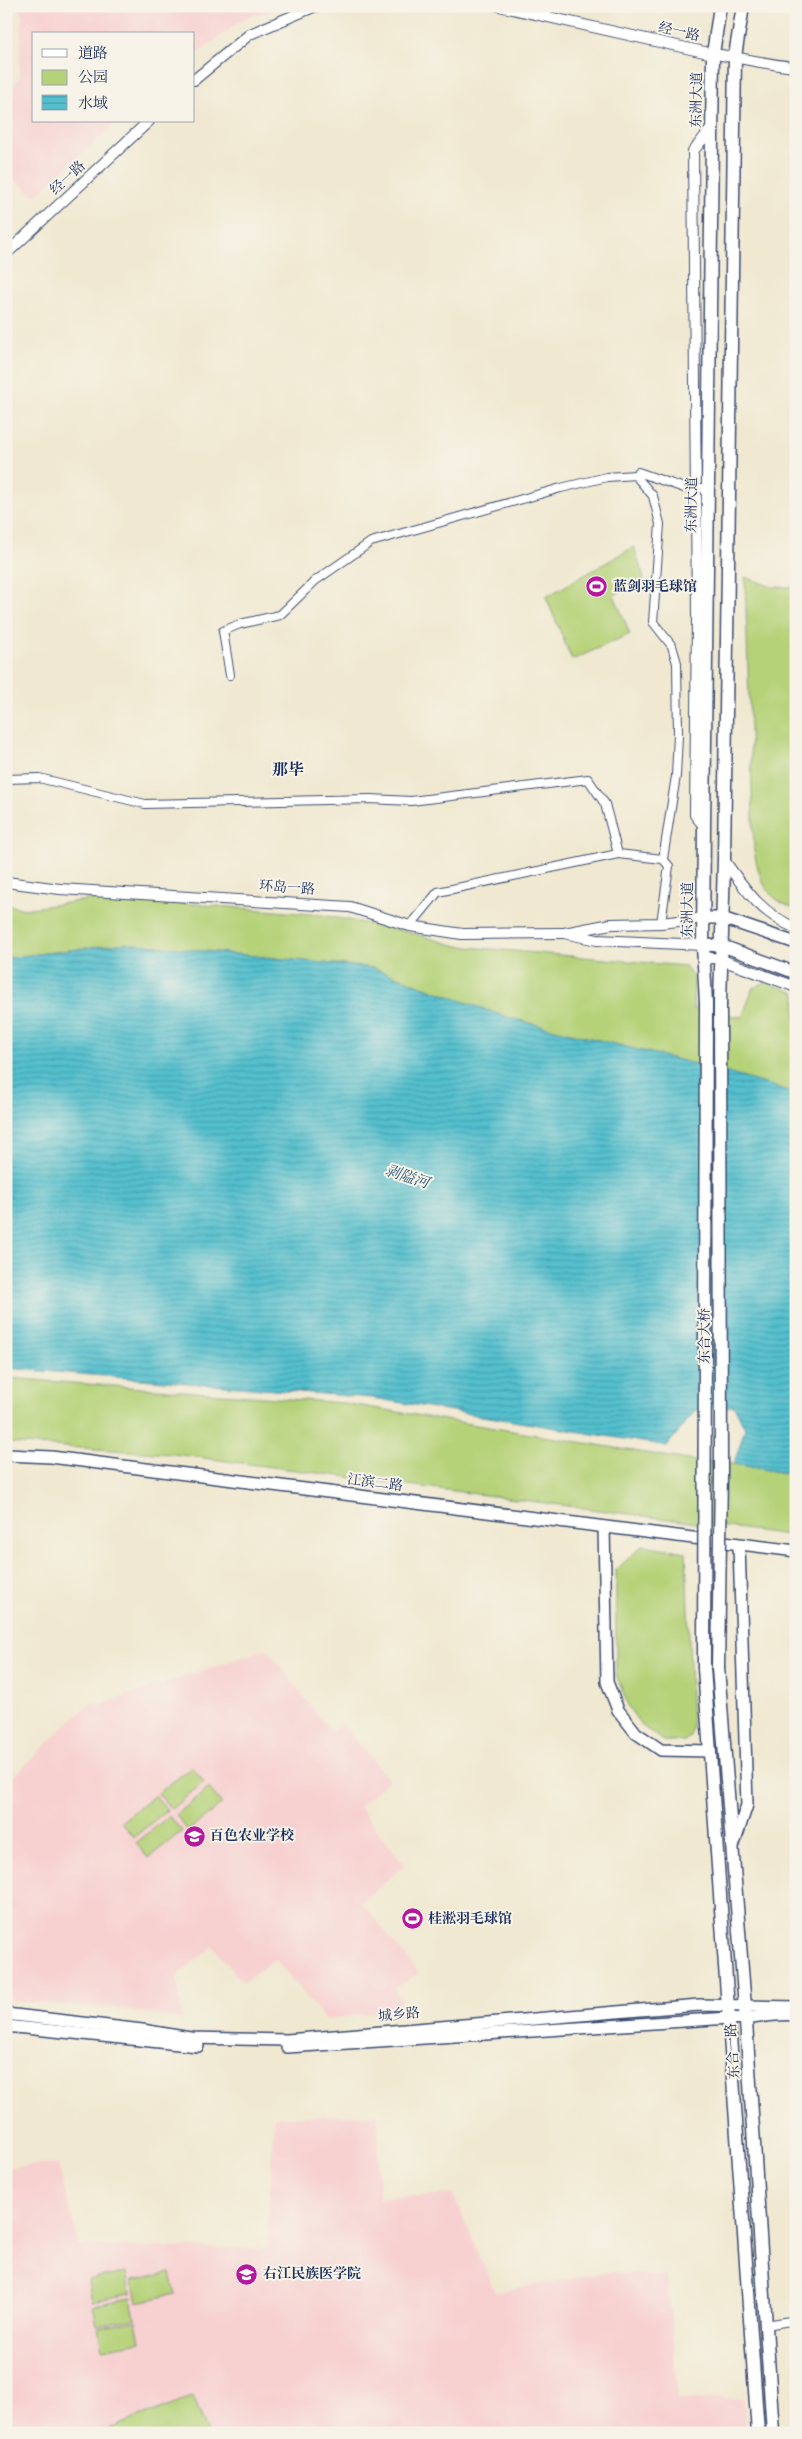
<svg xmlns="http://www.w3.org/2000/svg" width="802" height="2439" font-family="'IM FELL English','Noto Serif SC',serif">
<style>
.built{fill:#f7d0d0}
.green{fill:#b5d278;stroke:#68806b}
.water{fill:url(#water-rules);stroke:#387896}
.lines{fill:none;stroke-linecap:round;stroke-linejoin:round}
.minor-casing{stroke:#3b4b6f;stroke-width:10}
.tertiary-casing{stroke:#3b4b6f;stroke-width:12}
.secondary-casing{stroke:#3b4b6f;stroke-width:14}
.primary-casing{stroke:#3b4b6f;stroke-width:15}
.minor{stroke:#fff;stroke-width:8}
.tertiary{stroke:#fff;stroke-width:10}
.secondary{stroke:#fff;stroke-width:11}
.primary{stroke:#fff;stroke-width:12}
.primary-bridge-casing{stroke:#3b4b6f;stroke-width:15;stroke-linecap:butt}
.primary-bridge{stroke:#fff;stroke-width:12}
.labels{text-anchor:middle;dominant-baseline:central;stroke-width:4;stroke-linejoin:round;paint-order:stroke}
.street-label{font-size:14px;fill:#1b2f5e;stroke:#f7f3e8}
.poi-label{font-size:14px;font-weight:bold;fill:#1b2f5e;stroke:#f7f3e8;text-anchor:start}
.water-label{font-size:15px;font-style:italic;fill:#2c5a80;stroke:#f7f3e8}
.quarter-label{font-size:16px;font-weight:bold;fill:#1b2f5e;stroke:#f7f3e8}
</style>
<defs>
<pattern id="water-rules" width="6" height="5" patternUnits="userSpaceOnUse" patternTransform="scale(1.25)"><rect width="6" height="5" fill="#54c0ce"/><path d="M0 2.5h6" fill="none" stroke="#459caa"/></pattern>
</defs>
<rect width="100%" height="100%" fill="#f7f3e8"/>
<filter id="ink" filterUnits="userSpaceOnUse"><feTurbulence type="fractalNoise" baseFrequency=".02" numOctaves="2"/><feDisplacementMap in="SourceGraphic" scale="10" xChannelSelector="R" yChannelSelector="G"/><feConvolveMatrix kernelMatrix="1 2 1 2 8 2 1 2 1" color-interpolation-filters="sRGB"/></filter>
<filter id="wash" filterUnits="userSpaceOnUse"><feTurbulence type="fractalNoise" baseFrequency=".0096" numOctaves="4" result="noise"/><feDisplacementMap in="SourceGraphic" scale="20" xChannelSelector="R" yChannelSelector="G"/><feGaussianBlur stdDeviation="1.12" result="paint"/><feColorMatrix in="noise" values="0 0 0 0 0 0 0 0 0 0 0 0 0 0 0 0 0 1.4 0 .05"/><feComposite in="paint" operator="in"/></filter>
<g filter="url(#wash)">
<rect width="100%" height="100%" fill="#f0e8d0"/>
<!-- built -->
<g class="built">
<polygon points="18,6 274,6 273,10 250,16 231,28 194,56 194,34 34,34 34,121 117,121 35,196 6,173 6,101 19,78 22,14"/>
<polygon points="267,1649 331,1732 341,1723 389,1780 359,1807 405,1865 361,1902 419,1973 394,1989 402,2002 396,2010 325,2019 275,1959 243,1983 213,1946 177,1976 182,2019 115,2008 6,2001 6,1784 71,1720 93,1702 97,1706"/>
<polygon points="378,2115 379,2198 453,2194 495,2292 610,2272 667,2276 678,2400 744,2398 745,2433 6,2433 6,2167 58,2164 79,2246 267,2249 274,2117"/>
</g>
<!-- green -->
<g class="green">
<polygon points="634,547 644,579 614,595 630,634 572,660 546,597"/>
<path d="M745,577L772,587H796V909C765,899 759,879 754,850Z"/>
<polygon points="95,899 146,900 322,915 405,931 457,946 685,966 694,979 693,1009 742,1017 753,988 766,982 796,993 796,1093 690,1063 506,1017 373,968 126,943 6,958 6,904 24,909"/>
<polygon points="6,1378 343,1403 694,1461 734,1464 796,1475 796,1536 173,1454 6,1443"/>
<polygon points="643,1545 686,1552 692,1727 690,1736 685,1741 663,1741 641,1725 629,1708 616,1674 616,1570"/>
<polygon points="192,1767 204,1782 171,1809 158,1793"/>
<polygon points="209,1788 222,1804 188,1831 176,1815"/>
<polygon points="155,1795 167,1810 134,1837 121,1822"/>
<polygon points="169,1816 182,1831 148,1858 136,1843"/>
<polygon points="126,2273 130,2294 92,2301 88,2280"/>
<polygon points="170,2273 175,2294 137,2302 132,2280"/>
<polygon points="131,2298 135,2319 97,2326 93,2305"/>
<polygon points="136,2321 140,2342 102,2349 98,2328"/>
<polygon points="193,2396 208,2433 99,2433"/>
</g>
<!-- water -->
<polygon class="water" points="126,943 373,968 506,1017 707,1067 796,1093 796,1475 734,1464 745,1428 734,1406 696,1410 667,1446 372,1398 6,1368 6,958"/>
</g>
<g filter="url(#ink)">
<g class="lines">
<defs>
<g id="minor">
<polyline points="230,675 223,631 240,624 280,615 315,581 371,542 561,488 607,477 635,475"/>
<polyline points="6,779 39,778 145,804 370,799 411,801 588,779 605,804 618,854 663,859 669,866 661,923"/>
<polyline points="663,859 676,776 678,735 677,663 672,646 653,622 660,524 653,496 635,475 638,472 684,488 701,488"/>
<polyline points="410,926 438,892 618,854"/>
<polyline points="766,2325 796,2320"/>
</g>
<g id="tertiary">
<path d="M499,6L713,54C741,57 767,65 796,67"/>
<polyline points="194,80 250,34 316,6"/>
<polyline points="6,254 149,121"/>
<polyline points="704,826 695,815 697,616 693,151 712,128"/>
<path d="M724,860C745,889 761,914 796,928"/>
<polyline points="6,882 60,889 350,907 410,926 462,934 564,933"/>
<polyline points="703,945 597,940 564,933 611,924 661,923 704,918"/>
<polyline points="705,957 719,959 796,987"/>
</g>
<g id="secondary">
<polyline points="704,918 722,918 796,943"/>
<polyline points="703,945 723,946 796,973"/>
<polyline points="6,1455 51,1457 796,1551"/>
<polyline points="604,1527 607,1682 618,1710 636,1733 661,1750 710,1751"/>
<polyline points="733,1847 747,1805 739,1545"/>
<polyline points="6,2014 142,2030 190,2038 287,2040 699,2005 796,2007"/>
<polyline points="6,2026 198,2046"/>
<path d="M287,2047L729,2018C752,2021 773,2012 796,2015"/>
</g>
<g id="primary">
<polyline points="706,1004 703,945 704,826 713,54 720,6"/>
<polyline points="720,1004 724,860 735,56 743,6"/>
<polyline points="704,1668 758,2433"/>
<polyline points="718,1668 745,2007 773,2433"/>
</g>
</defs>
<!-- minor casing -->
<use href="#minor" class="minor-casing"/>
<!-- tertiary casing -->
<use href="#tertiary" class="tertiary-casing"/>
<!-- secondary casing -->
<use href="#secondary" class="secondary-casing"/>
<!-- primary casing -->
<use href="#primary" class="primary-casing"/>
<!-- minor -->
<use href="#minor" class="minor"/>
<!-- tertiary -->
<use href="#tertiary" class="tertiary"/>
<!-- secondary -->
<use href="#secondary" class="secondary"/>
<!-- primary -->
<use href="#primary" class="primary"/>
<defs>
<g id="primary-bridge">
<polyline points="704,1668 706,1004"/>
<polyline points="718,1668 721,1475 720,1004"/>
</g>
</defs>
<!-- primary-bridge casing -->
<use href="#primary-bridge" class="primary-bridge-casing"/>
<!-- primary-bridge -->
<use href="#primary-bridge" class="primary-bridge"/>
</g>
</g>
<!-- icons -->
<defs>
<symbol id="stadium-disc" viewBox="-11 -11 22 22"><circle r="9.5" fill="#b5179e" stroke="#f7f3e8"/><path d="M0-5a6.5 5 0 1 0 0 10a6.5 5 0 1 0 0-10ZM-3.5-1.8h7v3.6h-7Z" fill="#fff"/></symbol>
<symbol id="school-disc" viewBox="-11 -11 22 22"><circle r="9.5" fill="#b5179e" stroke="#f7f3e8"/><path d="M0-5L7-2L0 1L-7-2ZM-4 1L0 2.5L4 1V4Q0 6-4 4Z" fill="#fff"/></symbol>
<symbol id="university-disc" viewBox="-11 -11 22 22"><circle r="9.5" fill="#b5179e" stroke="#f7f3e8"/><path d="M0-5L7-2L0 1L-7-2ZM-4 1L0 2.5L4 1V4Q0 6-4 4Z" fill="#fff"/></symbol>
</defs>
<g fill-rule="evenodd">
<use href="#stadium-disc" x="584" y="574" width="25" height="25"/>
<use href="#school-disc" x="182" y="1824" width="25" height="25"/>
<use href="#stadium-disc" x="400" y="1906" width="25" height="25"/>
<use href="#university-disc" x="234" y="2262" width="25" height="25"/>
</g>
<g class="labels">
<!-- street labels -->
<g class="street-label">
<text transform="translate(679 32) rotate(13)">经一路</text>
<text transform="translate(697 100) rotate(-89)">东洲大道</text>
<text transform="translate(68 178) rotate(-43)">经一路</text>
<text transform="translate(692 505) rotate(-89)">东洲大道</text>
<text transform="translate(287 888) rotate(4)">环岛一路</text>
<text transform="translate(688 910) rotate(-90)">东洲大道</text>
<text transform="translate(705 1336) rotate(-90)">东合大桥</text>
<text transform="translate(375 1483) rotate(7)">江滨二路</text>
<text transform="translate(399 2015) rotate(-5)">城乡路</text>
<text transform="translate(733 2051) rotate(-94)">东合一路</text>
</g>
<!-- poi labels -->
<g class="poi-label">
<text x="613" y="587">蓝剑羽毛球馆</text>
<text x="210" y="1836">百色农业学校</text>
<text x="428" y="1919">桂淞羽毛球馆</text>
<text x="263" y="2274">右江民族医学院</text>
</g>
<!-- water labels -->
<g class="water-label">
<text transform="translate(407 1177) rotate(18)">剥隘河</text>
</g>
<!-- quarter labels -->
<g class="quarter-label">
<text x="288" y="771">那毕</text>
</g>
</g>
<!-- margin -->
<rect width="802" height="2439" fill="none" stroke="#f7f3e8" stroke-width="25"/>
<!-- legend -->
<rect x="32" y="32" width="162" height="90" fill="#f7f3e8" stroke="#9fa5b1"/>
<rect x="42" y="49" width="25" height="8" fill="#ffffff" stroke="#9fa5b1"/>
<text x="78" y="58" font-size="15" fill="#1b2f5e">道路</text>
<rect x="42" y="70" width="25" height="15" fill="#b5d278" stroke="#9fa5b1"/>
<text x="78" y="82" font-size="15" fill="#1b2f5e">公园</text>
<rect x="42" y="95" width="25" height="15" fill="url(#water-rules)" stroke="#9fa5b1"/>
<text x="78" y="108" font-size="15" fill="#1b2f5e">水域</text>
</svg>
